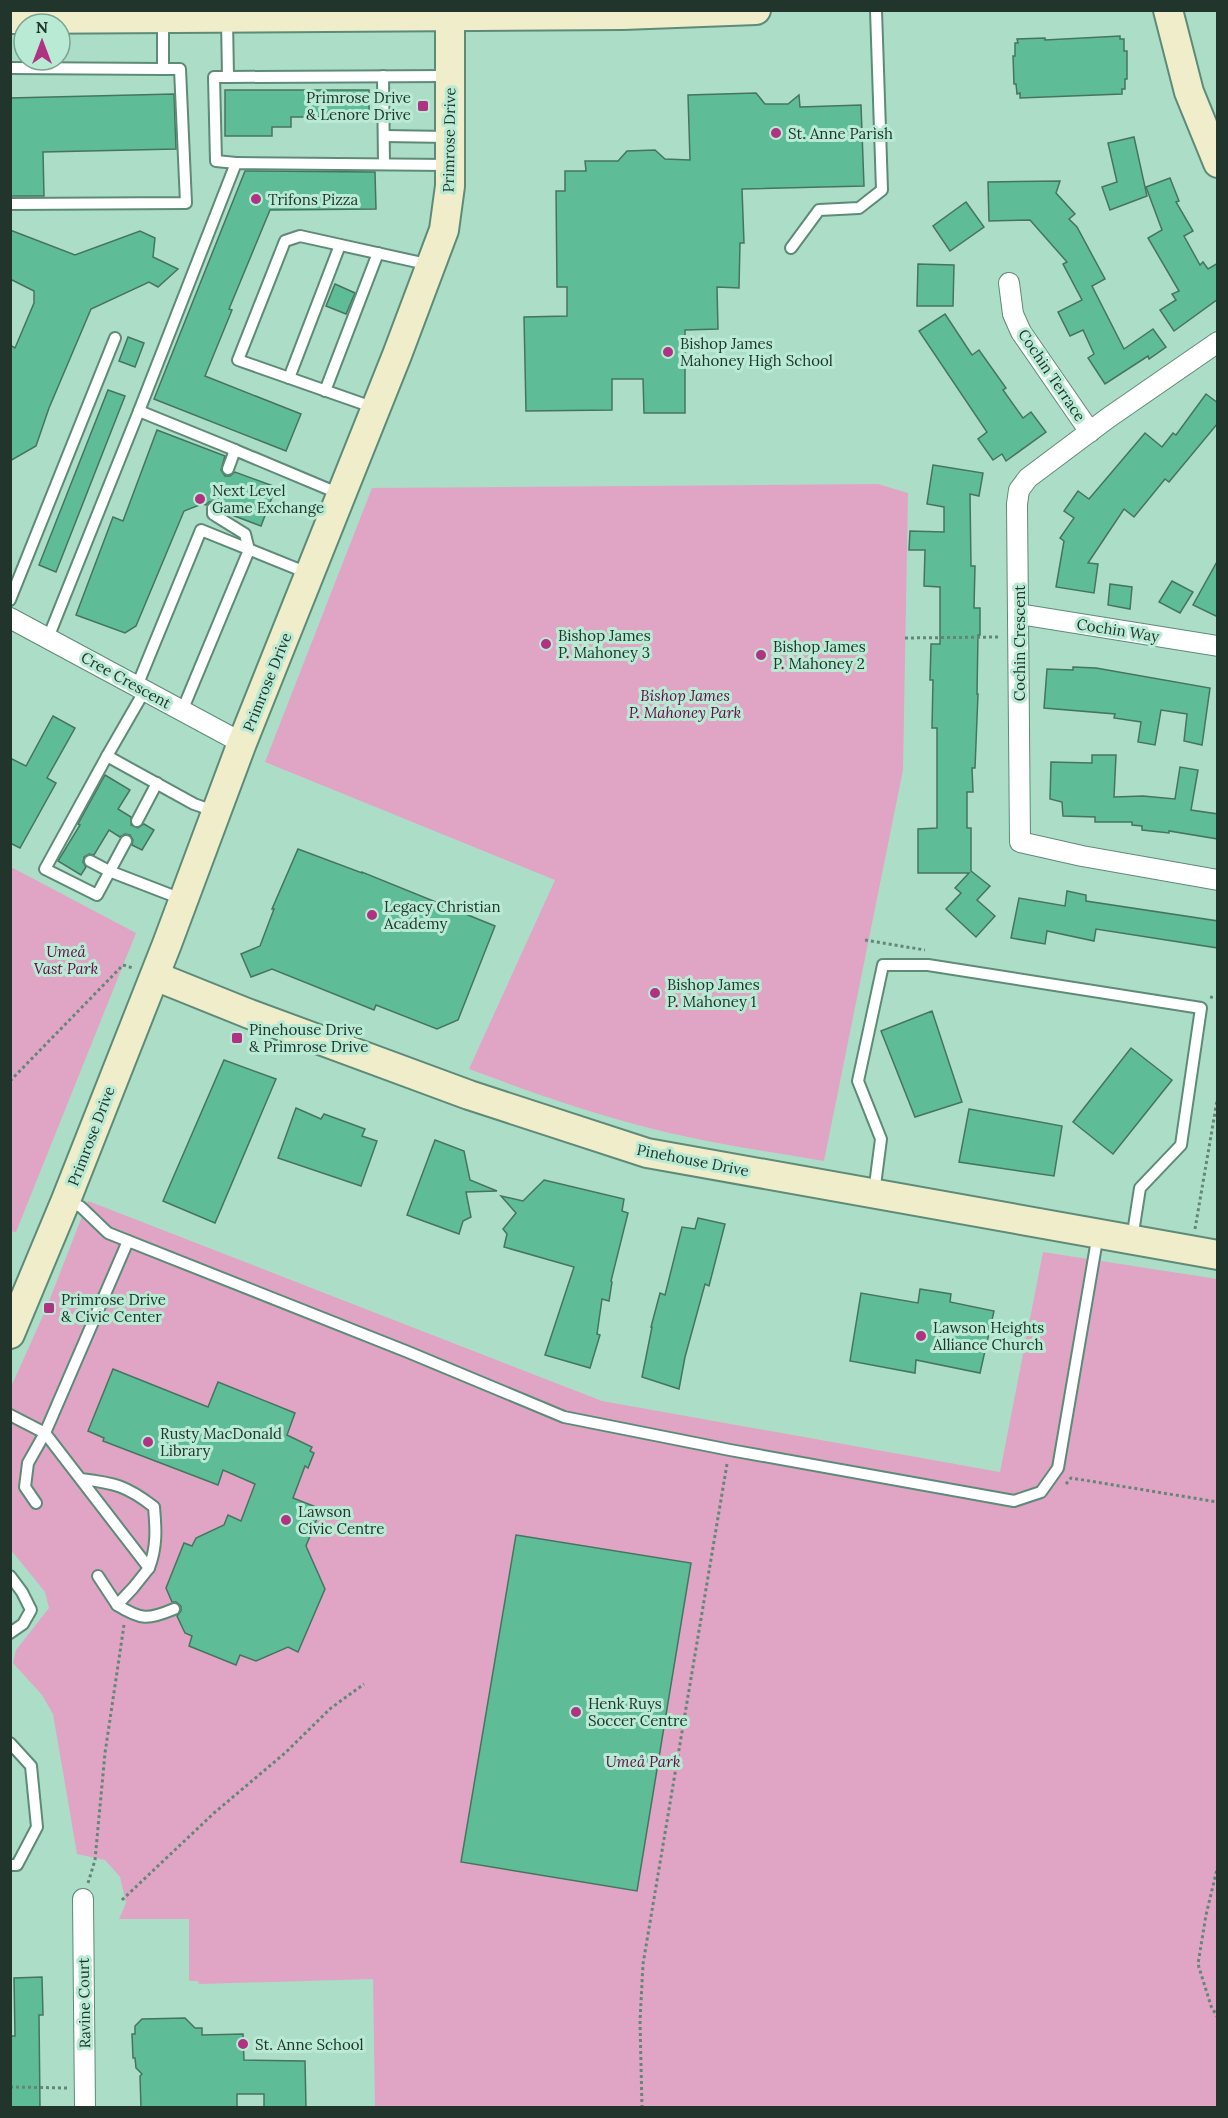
<svg xmlns="http://www.w3.org/2000/svg" width="1228" height="2118" font-family="Lora,serif">
<style>
.green{fill:#e0a5c5}
.building{fill:#5ebc96;stroke:#467460;stroke-width:1.5}
.lines{fill:none;stroke-linecap:round;stroke-linejoin:round}
.lane-casing{stroke:#5d8b77;stroke-width:14}
.street-casing{stroke:#5d8b77;stroke-width:22}
.secondary-casing{stroke:#5d8b77;stroke-width:32}
.path{stroke:#648677;stroke-width:3;stroke-dasharray:3 3;stroke-linecap:butt}
.lane{stroke:#fff;stroke-width:10}
.street{stroke:#fff;stroke-width:20}
.secondary{stroke:#f0edcb;stroke-width:28}
.poi-dot{fill:#af3283;stroke:#b9ebd4;stroke-width:2}
.labels{text-anchor:middle;dominant-baseline:central;stroke-width:6;stroke-linejoin:round;paint-order:stroke}
.poi-label{font-size:15px;fill:#21352c;stroke:#b9ebd4;text-anchor:start}
.street-label{font-size:15px;fill:#21352c;stroke:#b9ebd4}
.park-label{font-size:15px;font-style:italic;fill:#640848;stroke:#b9ebd4}
</style>
<rect width="100%" height="100%" fill="#acddc7"/>
<!-- green -->
<g class="green">
<path d="M878,484L908,493L903,770L824,1161C779,1153 733,1147 688,1137C613,1121 541,1096 469,1069L555,880L265,762L372,488Z"/>
<polygon points="11,867 136,933 16,1232 10,1231"/>
<polygon points="88,1201 602,1401 1000,1472 1043,1252 1217,1279 1217,2107 375,2107 373,1979 199,1984 198,1981 189,1981 189,1919 119,1919 126,1903 120,1877 105,1860 77,1854 53,1714 42,1695 13,1663 16,1650 49,1608 45,1592 11,1550 11,1387 46,1309"/>
</g>
<!-- building -->
<g class="building">
<polygon points="1120,36 1120,39 1124,39 1124,51 1127,51 1127,79 1125,79 1125,89 1122,89 1122,94 1020,98 1020,93 1017,94 1016,84 1014,84 1013,56 1015,56 1015,43 1018,43 1017,39 1045,38 1045,40"/>
<polygon points="225,90 369,90 369,120 339,120 339,117 291,117 291,127 272,127 272,136 225,136"/>
<polygon points="756,93 765,104 788,104 799,95 800,107 861,105 864,186 742,189 744,243 740,243 739,288 717,287 718,329 685,330 685,413 644,413 643,379 612,379 612,410 526,411 524,317 567,316 567,287 557,287 556,191 565,191 565,171 586,171 585,161 618,161 627,151 655,150 665,159 690,160 688,95"/>
<polygon points="174,94 176,149 43,152 44,196 10,196 10,98"/>
<polygon points="1134,137 1147,196 1110,210 1102,187 1117,182 1108,143"/>
<polygon points="245,171 375,172 376,209 270,210 229,309 232,310 205,376 301,414 286,451 154,399"/>
<polygon points="1170,178 1179,201 1176,202 1193,231 1184,236 1200,265 1203,262 1208,269 1218,263 1218,299 1174,331 1160,310 1176,300 1172,294 1179,291 1148,238 1162,230 1146,187"/>
<polygon points="1060,181 1056,193 1075,214 1069,219 1077,227 1105,279 1092,286 1124,349 1153,329 1166,347 1149,359 1148,356 1105,384 1088,358 1094,354 1083,330 1070,336 1058,312 1082,300 1063,264 1067,262 1030,220 989,221 988,182"/>
<polygon points="966,202 984,227 950,251 933,226"/>
<polygon points="10,230 75,255 140,231 155,238 153,257 178,269 158,287 149,282 91,309 49,408 36,446 10,461 10,345 15,348 34,303 34,291 10,279"/>
<polygon points="918,264 954,265 953,306 917,306"/>
<polygon points="335,284 355,293 346,314 326,306"/>
<polygon points="945,314 972,355 979,350 1006,388 1003,390 1023,418 1031,412 1046,432 1006,461 1002,454 993,460 978,439 987,432 919,331"/>
<polygon points="128,337 144,343 135,367 119,361"/>
<polygon points="108,390 125,396 56,572 39,565"/>
<polygon points="1206,394 1218,403 1218,423 1169,482 1165,479 1134,517 1124,509 1088,563 1098,564 1094,593 1056,587 1064,541 1060,538 1074,518 1064,511 1078,491 1089,499 1145,433 1162,447 1173,433 1176,435"/>
<polygon points="157,430 225,456 221,470 225,476 230,476 235,472 276,487 261,526 224,512 220,510 219,504 214,501 209,502 206,505 202,504 184,511 136,626 125,633 76,615 113,517 123,521"/>
<polygon points="933,465 983,473 979,496 970,494 971,566 975,566 974,608 980,608 980,635 978,635 977,694 978,694 975,768 972,768 973,792 967,792 967,828 971,828 971,871 990,886 977,900 995,916 976,937 946,909 961,893 955,888 969,873 918,873 918,829 937,828 937,728 932,728 933,680 930,680 931,644 940,644 940,587 924,586 925,550 909,550 910,531 944,532 944,507 927,504"/>
<polygon points="1218,560 1218,617 1193,605"/>
<polygon points="1172,581 1193,592 1180,613 1159,602"/>
<polygon points="1110,584 1132,587 1130,609 1108,605"/>
<polygon points="1073,667 1096,668 1210,688 1202,745 1184,741 1187,714 1161,710 1155,745 1138,742 1141,722 1114,718 1115,714 1044,708 1047,669 1073,670"/>
<polygon points="53,716 75,728 47,778 56,783 20,848 10,843 10,758 26,766"/>
<polygon points="1092,755 1116,755 1114,797 1143,796 1175,799 1180,767 1198,770 1191,810 1218,814 1218,839 1169,831 1169,833 1142,830 1142,826 1132,825 1132,822 1095,822 1095,817 1063,816 1062,802 1050,799 1051,762 1092,763"/>
<polygon points="105,775 130,790 118,809 131,817 131,825 138,828 144,824 154,830 142,850 132,845 133,840 130,835 125,834 120,837 109,830 94,855 89,854 84,857 83,862 86,867 81,875 58,861 80,825 78,824"/>
<polygon points="298,849 362,873 362,872 495,926 458,1020 437,1029 376,1005 374,1010 272,969 251,977 241,954 260,946 274,909 272,909"/>
<polygon points="1067,891 1086,895 1086,901 1218,921 1218,948 1096,929 1094,941 1047,931 1045,944 1011,938 1019,898 1065,906"/>
<polygon points="932,1011 962,1102 915,1117 881,1031"/>
<polygon points="1131,1048 1172,1080 1113,1154 1073,1122"/>
<polygon points="224,1060 276,1079 215,1223 163,1201"/>
<polygon points="296,1108 321,1119 324,1114 365,1129 362,1136 377,1141 361,1186 278,1158"/>
<polygon points="969,1109 1062,1126 1054,1176 959,1162"/>
<polygon points="435,1140 464,1151 470,1180 497,1191 466,1192 471,1217 463,1221 459,1234 407,1215"/>
<polygon points="544,1180 624,1199 622,1211 628,1213 611,1281 612,1282 609,1301 602,1299 597,1334 600,1335 590,1368 545,1355 574,1267 504,1247 507,1234 503,1229 516,1213 501,1196 523,1201"/>
<polygon points="698,1218 725,1224 709,1286 705,1284 685,1357 679,1389 642,1377 652,1327 651,1327 660,1293 665,1295 682,1227 695,1229"/>
<polygon points="920,1289 951,1294 950,1302 994,1311 980,1373 916,1360 915,1373 850,1361 861,1293 918,1303"/>
<polygon points="113,1369 208,1407 218,1382 295,1413 287,1435 312,1447 310,1451 314,1453 308,1468 305,1466 293,1498 321,1509 306,1546 325,1589 298,1652 288,1647 256,1661 240,1655 236,1665 189,1646 192,1636 185,1633 177,1616 181,1611 181,1606 176,1602 172,1602 166,1588 184,1543 192,1546 196,1538 224,1525 228,1515 241,1521 255,1484 223,1470 218,1485 103,1441 104,1438 88,1431"/>
<polygon points="516,1535 691,1563 637,1891 461,1862"/>
<polygon points="42,1977 43,2015 39,2015 40,2108 10,2108 10,2036 15,2036 14,1978"/>
<polygon points="185,2018 195,2028 202,2028 202,2035 243,2034 244,2060 305,2061 306,2108 264,2108 264,2094 237,2094 237,2108 141,2108 140,2076 142,2074 136,2068 135,2058 133,2058 132,2034 135,2034 135,2026 142,2019"/>
</g>
<g class="lines">
<defs>
<g id="lane">
<polyline points="227,20 228,77 449,76"/>
<polyline points="10,68 163,69"/>
<polyline points="383,76 384,164"/>
<polyline points="228,77 214,77 216,161 236,163"/>
<polyline points="384,136 449,137"/>
<polyline points="10,204 186,203 180,69 163,69 163,20"/>
<polyline points="791,248 819,210 859,208 882,190 876,10"/>
<polyline points="289,378 340,245"/>
<polyline points="325,391 378,253"/>
<polyline points="375,408 238,360 285,241 300,236 431,265"/>
<polyline points="139,411 236,163 449,165"/>
<polyline points="228,469 235,450 340,494"/>
<polyline points="10,600 115,338"/>
<polyline points="48,638 139,411 235,450"/>
<polyline points="137,686 201,530 310,574"/>
<polyline points="145,690 107,756 194,804 214,811"/>
<polyline points="182,711 249,550 245,534 216,516 213,514 213,508"/>
<polyline points="107,756 45,869 97,895 126,841"/>
<polyline points="137,821 157,783"/>
<polyline points="90,861 109,871 184,900"/>
<polyline points="874,1193 881,1139 858,1081 883,965 928,965 1201,1008 1181,1145 1140,1188 1132,1239"/>
<polyline points="66,1200 81,1207 108,1233 408,1352 564,1417 730,1450 1014,1501 1041,1492 1058,1468 1098,1234"/>
<path d="M10,1415L45,1433L149,1568C157,1547 156,1529 154,1507C127,1486 115,1483 81,1479"/>
<polyline points="36,1503 25,1487 28,1463 45,1433 128,1241"/>
<polyline points="10,1576 22,1592 31,1610 23,1624 10,1633"/>
<polyline points="98,1576 117,1605 133,1588 149,1568"/>
<path d="M117,1605C141,1620 148,1620 174,1609"/>
<polyline points="10,1743 31,1766 37,1827 17,1865 10,1865"/>
</g>
<g id="street">
<polyline points="1009,283 1013,314 1021,332 1090,432"/>
<polyline points="1218,342 1108,418 1028,478 1019,490 1017,504 1020,842 1082,856 1218,880"/>
<polyline points="1019,614 1218,646"/>
<polyline points="10,618 242,743"/>
<polyline points="83,1899 85,2108"/>
</g>
<g id="secondary">
<polyline points="1168,10 1189,92 1218,163"/>
<polyline points="10,19 623,15 756,10"/>
<polyline points="155,976 247,1013 469,1095 647,1153 1218,1255"/>
<polyline points="10,1334 66,1200 167,944 242,743 397,355 444,230 450,186 450,10"/>
</g>
</defs>
<!-- lane casing -->
<use href="#lane" class="lane-casing"/>
<!-- street casing -->
<use href="#street" class="street-casing"/>
<!-- secondary casing -->
<use href="#secondary" class="secondary-casing"/>
<!-- path -->
<g class="path">
<polyline points="905,638 1000,637"/>
<polyline points="865,940 925,950"/>
<polyline points="1210,997 1218,998"/>
<polyline points="10,1081 123,965 133,968"/>
<polyline points="1195,1229 1218,1095"/>
<polyline points="1066,1484 1071,1478 1218,1502"/>
<polyline points="1218,1865 1206,1915 1198,1964 1211,2006 1218,2018"/>
<polyline points="88,1883 95,1860 105,1753 124,1625"/>
<polyline points="122,1900 214,1813 285,1753 331,1708 364,1684"/>
<polyline points="10,2087 68,2088"/>
<polyline points="642,2108 640,2021 643,1964 727,1464"/>
</g>
<!-- lane -->
<use href="#lane" class="lane"/>
<!-- street -->
<use href="#street" class="street"/>
<!-- secondary -->
<use href="#secondary" class="secondary"/>
</g>
<!-- markers -->
<g class="poi-dot">
<rect x="417" y="100" width="12" height="12" rx="3"/>
<circle cx="776" cy="133" r="6"/>
<circle cx="256" cy="199" r="6"/>
<circle cx="668" cy="352" r="6"/>
<circle cx="200" cy="499" r="6"/>
<circle cx="546" cy="644" r="6"/>
<circle cx="761" cy="655" r="6"/>
<circle cx="372" cy="915" r="6"/>
<circle cx="655" cy="993" r="6"/>
<rect x="231" y="1032" width="12" height="12" rx="3"/>
<rect x="43" y="1302" width="12" height="12" rx="3"/>
<circle cx="921" cy="1336" r="6"/>
<circle cx="148" cy="1442" r="6"/>
<circle cx="286" cy="1520" r="6"/>
<circle cx="576" cy="1712" r="6"/>
<circle cx="243" cy="2044" r="6"/>
</g>
<g class="labels">
<!-- poi labels -->
<g class="poi-label">
<text x="411" y="97" text-anchor="end">Primrose Drive<tspan x="411" dy="17">&amp; Lenore Drive</tspan></text>
<text x="788" y="133">St. Anne Parish</text>
<text x="268" y="199">Trifons Pizza</text>
<text x="680" y="343">Bishop James<tspan x="680" dy="17">Mahoney High School</tspan></text>
<text x="212" y="490">Next Level<tspan x="212" dy="17">Game Exchange</tspan></text>
<text x="558" y="635">Bishop James<tspan x="558" dy="17">P. Mahoney 3</tspan></text>
<text x="773" y="646">Bishop James<tspan x="773" dy="17">P. Mahoney 2</tspan></text>
<text x="384" y="906">Legacy Christian<tspan x="384" dy="17">Academy</tspan></text>
<text x="667" y="984">Bishop James<tspan x="667" dy="17">P. Mahoney 1</tspan></text>
<text x="249" y="1029">Pinehouse Drive<tspan x="249" dy="17">&amp; Primrose Drive</tspan></text>
<text x="61" y="1299">Primrose Drive<tspan x="61" dy="17">&amp; Civic Center</tspan></text>
<text x="933" y="1327">Lawson Heights<tspan x="933" dy="17">Alliance Church</tspan></text>
<text x="160" y="1433">Rusty MacDonald<tspan x="160" dy="17">Library</tspan></text>
<text x="298" y="1511">Lawson<tspan x="298" dy="17">Civic Centre</tspan></text>
<text x="588" y="1703">Henk Ruys<tspan x="588" dy="17">Soccer Centre</tspan></text>
<text x="255" y="2044">St. Anne School</text>
</g>
<!-- street labels -->
<g class="street-label">
<text transform="translate(449 140) rotate(-89)">Primrose Drive</text>
<text transform="translate(1052 375) rotate(56)">Cochin Terrace</text>
<text transform="translate(1118 630) rotate(9)">Cochin Way</text>
<text transform="translate(1019 643) rotate(-90)">Cochin Crescent</text>
<text transform="translate(126 680) rotate(29)">Cree Crescent</text>
<text transform="translate(267 682) rotate(-68)">Primrose Drive</text>
<text transform="translate(91 1136) rotate(-69)">Primrose Drive</text>
<text transform="translate(693 1160) rotate(11)">Pinehouse Drive</text>
<text transform="translate(84 2003) rotate(-91)">Ravine Court</text>
</g>
<!-- park labels -->
<g class="park-label">
<text x="685" y="695">Bishop James<tspan x="685" dy="17">P. Mahoney Park</tspan></text>
<text x="66" y="951">Umeå<tspan x="66" dy="17">Vast Park</tspan></text>
<text x="643" y="1761">Umeå Park</text>
</g>
</g>
<!-- border -->
<rect width="1228" height="2118" fill="none" stroke="#21352c" stroke-width="24"/>
<!-- north arrow -->
<g transform="translate(42 42)"><circle r="28" fill="#b9ebd4" stroke="#7ca291" stroke-width="1.5"/>
<path d="M0-4.5L10 22L0 15L-10 22Z" fill="#af3283"/>
<text y="-9" font-size="16" font-weight="bold" text-anchor="middle" fill="#21352c">N</text>
</g>
</svg>
